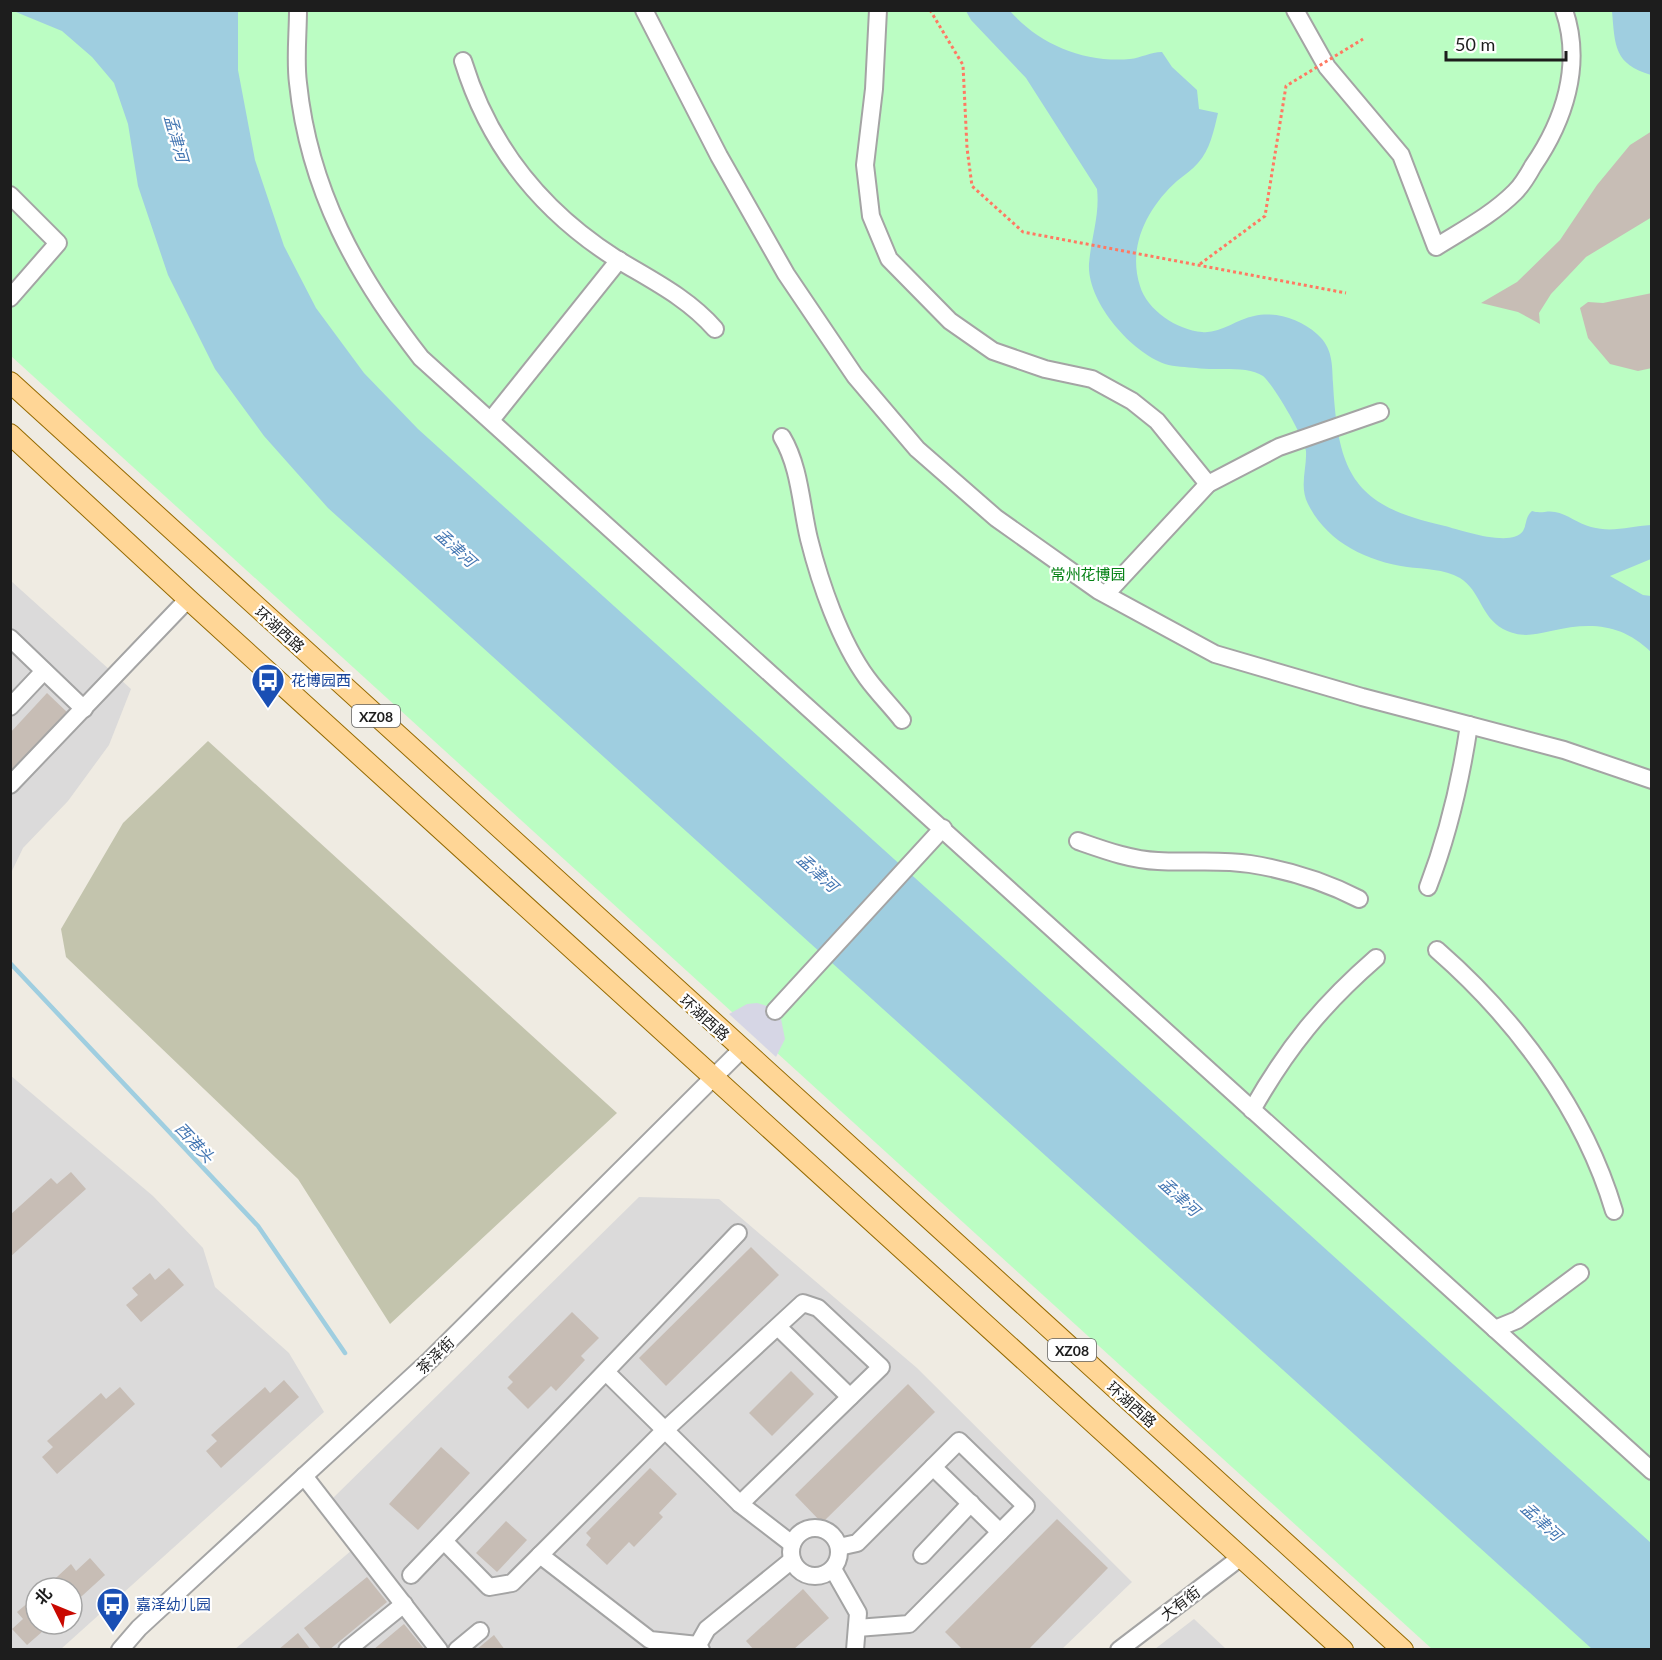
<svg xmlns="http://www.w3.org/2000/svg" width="1662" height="1660" font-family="Lato,'Noto Sans SC',sans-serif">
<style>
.residential{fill:#dbdada;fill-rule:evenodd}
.construction{fill:#c3c4ad}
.park{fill:#bbfdc3}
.plaza{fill:#d6d6e5}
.water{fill:#9fcee0}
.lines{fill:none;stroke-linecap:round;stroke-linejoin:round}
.stream{stroke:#9fcee0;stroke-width:4.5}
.building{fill:#c7bdb5}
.minor-casing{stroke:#a4a4a4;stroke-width:20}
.major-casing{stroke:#956a00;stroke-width:22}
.path{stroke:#ff7962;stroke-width:3;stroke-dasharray:3 3;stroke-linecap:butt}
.minor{stroke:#fff;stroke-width:16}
.major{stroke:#ffd696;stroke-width:20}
.path-bridge{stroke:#ff7962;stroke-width:3;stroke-dasharray:3 3;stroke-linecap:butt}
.labels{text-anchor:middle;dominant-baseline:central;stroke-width:4.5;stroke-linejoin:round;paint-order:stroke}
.shield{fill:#fff;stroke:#616161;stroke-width:1.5}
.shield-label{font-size:14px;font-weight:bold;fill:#1d1d1d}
.park-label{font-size:15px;fill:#048114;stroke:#fff}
.street-label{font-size:15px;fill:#1d1d1d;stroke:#fff}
.transit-label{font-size:15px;fill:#164399;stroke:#fff;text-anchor:start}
.water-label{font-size:16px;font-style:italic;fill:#4376b2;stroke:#fff}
</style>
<rect width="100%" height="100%" fill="#efebe2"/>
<!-- residential -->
<g class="residential">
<polygon points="11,581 131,689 109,745 68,801 23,848 11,873"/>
<path d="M10,1075L153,1196L203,1248L215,1287L289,1353L324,1412L61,1649H11ZM36,1588H72V1624H36Z"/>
<polygon points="639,1197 719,1199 917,1368 1132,1582 1062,1649 234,1650 365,1539 333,1498"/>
<polygon points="1194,1619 1226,1649 1155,1649"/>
</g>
<!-- construction -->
<polygon class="construction" points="208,741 617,1113 390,1324 298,1179 66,957 61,929 123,823"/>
<!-- park -->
<polygon class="park" points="10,11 1651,11 1651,1649 1432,1649 11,356"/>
<!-- plaza -->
<polygon class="plaza" points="757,1003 767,1006 781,1019 785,1039 776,1057 729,1014 747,1004"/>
<!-- water -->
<g class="water">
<polygon points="11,10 238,11 238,70 255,160 284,246 316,308 364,373 418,429 1651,1543 1651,1649 1592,1649 328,508 264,436 215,369 168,275 138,186 128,124 114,83 92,57 62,31"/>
<path d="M966,11H1010C1039,44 1084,63 1130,59C1141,58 1150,52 1162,52L1172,67L1197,90L1199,109L1218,113C1214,130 1210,150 1198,163C1192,170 1184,175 1177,181C1148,207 1127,246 1140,286C1147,310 1177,330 1202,332C1220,334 1237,319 1254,316C1276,311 1300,319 1317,334C1333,348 1332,364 1333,383C1338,473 1353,506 1445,526C1460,530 1512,548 1523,531C1527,524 1525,517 1532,511C1541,514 1547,510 1555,512C1567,514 1579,524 1591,527C1613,533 1630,526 1651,525V559L1610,576L1643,595L1651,596V652C1621,623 1590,622 1551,631C1532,635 1521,638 1503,629C1481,617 1480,590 1460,578C1444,569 1424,569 1407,567C1366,561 1327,542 1308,504C1299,487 1307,468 1306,451C1304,437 1274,385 1263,376C1247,365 1215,371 1196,368C1187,367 1174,367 1165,364C1131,352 1087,302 1089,264C1091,238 1100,215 1097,189L1026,78L971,20Z"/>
<path d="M1612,11H1651V75C1614,64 1615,46 1612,11Z"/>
</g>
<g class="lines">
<!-- stream -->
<polyline class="stream" points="10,963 258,1226 345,1353"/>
</g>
<!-- building -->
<g class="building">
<polygon points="1652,131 1652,217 1586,257 1551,294 1539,313 1540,324 1518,312 1481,303 1517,282 1560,240 1597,185 1630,145"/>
<polygon points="1652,293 1652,368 1638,371 1610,364 1588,338 1580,308 1588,302 1603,303"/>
<polygon points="47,693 69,714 10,778 10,733"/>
<polygon points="71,1172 86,1189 10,1257 10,1215 51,1178 57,1184"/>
<polygon points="751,1247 779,1275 666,1386 639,1358"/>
<polygon points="169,1268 184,1285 141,1322 126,1305 138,1295 132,1288 150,1273 155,1280"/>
<polygon points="572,1312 599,1338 581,1356 585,1360 556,1391 551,1386 528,1409 507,1388 513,1382 508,1377"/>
<polygon points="791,1371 814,1394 772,1436 749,1413"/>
<polygon points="284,1380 299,1397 221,1468 206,1451 217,1441 211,1435 265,1387 270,1393"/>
<polygon points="908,1384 935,1412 822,1523 795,1495"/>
<polygon points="120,1387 135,1404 57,1474 42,1457 53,1447 47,1441 101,1393 106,1399"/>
<polygon points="441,1447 470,1473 418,1530 389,1504"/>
<polygon points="650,1468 677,1494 659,1513 663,1517 634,1547 629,1542 607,1565 586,1545 591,1538 586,1533"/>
<polygon points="1057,1519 1108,1568 1028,1650 963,1650 945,1632"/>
<polygon points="506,1521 527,1540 497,1572 476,1553"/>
<polygon points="90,1558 105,1575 72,1605 72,1588 45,1588 71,1564 76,1571"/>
<polygon points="367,1577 387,1602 329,1650 322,1650 304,1628"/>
<polygon points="803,1589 829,1618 793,1650 754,1650 746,1641"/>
<polygon points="36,1596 36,1624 51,1624 27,1645 12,1629 23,1619 17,1612"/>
<polygon points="404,1624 425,1650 373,1650"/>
<polygon points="298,1633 311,1650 278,1650"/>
<polygon points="494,1635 505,1650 476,1650"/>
</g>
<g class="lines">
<defs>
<g id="minor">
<path d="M298,10C298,34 295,60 298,83C309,190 357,276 421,358L1652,1471"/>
<polyline points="644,10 719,156 786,274 855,376 917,449 996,518 1099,591 1215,654 1362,697 1564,750 1652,780"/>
<polyline points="878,10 874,89 865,165 871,216 889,259 950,321 993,351 1045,369 1092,379 1132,401 1157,421 1208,484"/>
<path d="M1295,10L1327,67L1401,155L1436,247C1463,230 1492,215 1515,192C1522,185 1528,175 1533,166C1564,121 1583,65 1564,10"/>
<path d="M463,61C489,146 540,210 615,258C651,280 687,297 715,329"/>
<polyline points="10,195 58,243 10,298"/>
<polyline points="491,420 619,260"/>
<path d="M782,437C800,467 801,506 809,539C820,583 840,641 867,678C878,693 891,706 902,720"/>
<polyline points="1106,594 1208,484 1279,447 1380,412"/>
<polyline points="10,638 84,709"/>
<polyline points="10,707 44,671"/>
<polyline points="10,785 188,599"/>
<path d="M1078,841C1104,850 1131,860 1158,861C1189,863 1219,859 1250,864C1288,870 1324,881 1359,899"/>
<path d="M1428,887C1448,835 1461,779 1469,725"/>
<path d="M1437,950C1516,1019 1584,1110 1614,1211"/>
<polyline points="775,1011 943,828"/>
<path d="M1252,1110C1287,1048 1322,1005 1376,958"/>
<polyline points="778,1327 850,1397"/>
<polyline points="1495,1329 1517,1320 1580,1273"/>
<polyline points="606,1372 740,1504 792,1544"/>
<polyline points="933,1467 1000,1532"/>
<polyline points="304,1476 439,1650"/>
<circle cx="815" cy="1552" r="24"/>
<polyline points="444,1541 489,1587 512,1583 665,1430 803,1303 818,1308 881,1367 740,1504"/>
<polyline points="839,1547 857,1543 959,1441 1026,1506 909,1624 857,1628"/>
<polyline points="540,1555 650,1640 698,1645"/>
<polyline points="922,1555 971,1503"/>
<polyline points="833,1569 858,1613 855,1650"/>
<polyline points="411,1575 738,1233"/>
<polyline points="120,1650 139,1628 430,1360 741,1050"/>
<polyline points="347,1650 404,1604"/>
<polyline points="457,1650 480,1631"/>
<polyline points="701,1650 698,1645 707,1629 792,1560"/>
<polyline points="1119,1650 1241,1557"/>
</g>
<g id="major">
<polyline points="10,382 1403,1650"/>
<polyline points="10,434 188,599 1343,1650"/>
</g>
</defs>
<!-- minor casing -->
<use href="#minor" class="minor-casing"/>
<!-- major casing -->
<use href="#major" class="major-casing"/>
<!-- path -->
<polyline class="path" points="930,10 963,65 967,148 972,186 1023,232 1346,293"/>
<!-- minor -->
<use href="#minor" class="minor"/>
<!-- major -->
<use href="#major" class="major"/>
<!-- path-bridge -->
<polyline class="path-bridge" points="1200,264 1265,216 1286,86 1363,39"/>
</g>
<!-- icons -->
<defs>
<symbol id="bus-pin" viewBox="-11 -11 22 30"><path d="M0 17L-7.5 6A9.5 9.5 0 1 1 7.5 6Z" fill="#1a4fb4" stroke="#fff"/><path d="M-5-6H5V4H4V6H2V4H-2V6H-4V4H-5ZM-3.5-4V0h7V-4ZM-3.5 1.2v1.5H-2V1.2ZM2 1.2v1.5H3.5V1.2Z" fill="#fff"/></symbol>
</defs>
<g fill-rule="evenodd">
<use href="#bus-pin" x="249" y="661" width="38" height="52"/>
<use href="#bus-pin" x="94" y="1585" width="38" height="52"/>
</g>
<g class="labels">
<!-- shield labels -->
<g class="shield">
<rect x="352" y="705" width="48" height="22" rx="4.5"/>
<rect x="1048" y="1339" width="48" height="22" rx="4.5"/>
</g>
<g class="shield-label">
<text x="376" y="716">XZ08</text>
<text x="1072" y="1350">XZ08</text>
</g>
<!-- park labels -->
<g class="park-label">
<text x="1088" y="574">常州花博园</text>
</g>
<!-- street labels -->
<g class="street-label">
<text transform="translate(280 629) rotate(42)">环湖西路</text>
<text transform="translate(705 1017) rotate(42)">环湖西路</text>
<text transform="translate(435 1355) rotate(-44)">茶泽街</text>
<text transform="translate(1132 1404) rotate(42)">环湖西路</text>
<text transform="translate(1180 1603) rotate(-37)">大有街</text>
</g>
<!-- transit labels -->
<g class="transit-label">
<text x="291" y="680">花博园西</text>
<text x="136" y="1604">嘉泽幼儿园</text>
</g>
<!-- water labels -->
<g class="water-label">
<text transform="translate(177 138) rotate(74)">孟津河</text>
<text transform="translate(456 547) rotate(42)">孟津河</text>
<text transform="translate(818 872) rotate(42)">孟津河</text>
<text transform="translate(195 1142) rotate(47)">西港头</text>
<text transform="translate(1180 1196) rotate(42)">孟津河</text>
<text transform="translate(1542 1521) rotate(42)">孟津河</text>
</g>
</g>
<!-- border -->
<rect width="1662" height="1660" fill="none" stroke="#1d1d1d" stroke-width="24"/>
<!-- north arrow -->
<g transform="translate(54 1606) rotate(313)"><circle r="28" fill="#ffffff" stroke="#a5a5a5" stroke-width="1.5"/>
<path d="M0-4.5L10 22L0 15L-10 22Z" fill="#c90800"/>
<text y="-9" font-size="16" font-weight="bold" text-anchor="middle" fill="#1d1d1d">北</text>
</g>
<!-- scale -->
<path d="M1446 51v9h120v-9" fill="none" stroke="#1d1d1d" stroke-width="3"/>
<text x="1455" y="51" font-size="18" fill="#1d1d1d" stroke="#ffffff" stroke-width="4.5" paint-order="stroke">50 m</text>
</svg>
